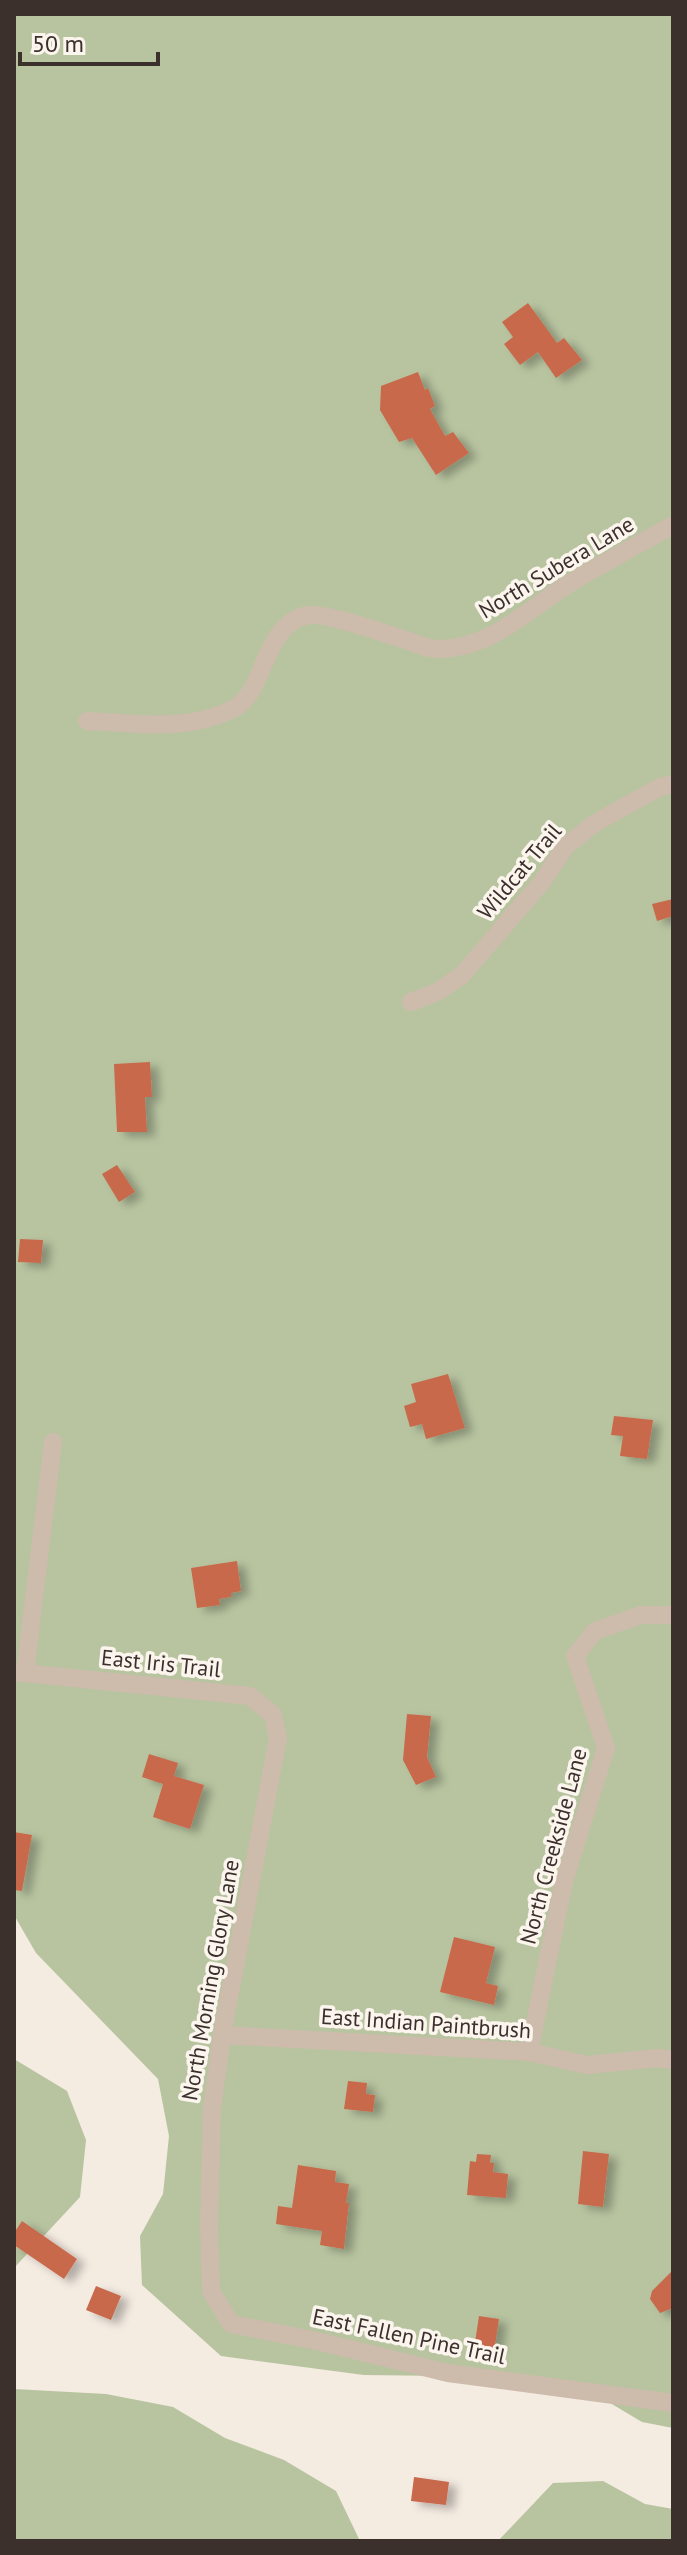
<svg xmlns="http://www.w3.org/2000/svg" width="687" height="2555" font-family="'PT Sans',sans-serif">
<style>
.green{fill:#b8c4a0}
.building{fill:#c8694b;filter:url(#shadow)}
.lines{fill:none;stroke-linecap:round;stroke-linejoin:round}
.minor{stroke:#cdbbac;stroke-width:18}
.labels{text-anchor:middle;dominant-baseline:central;stroke-width:7;stroke-linejoin:round;paint-order:stroke}
.street-label{font-size:22px;fill:#3b302b;stroke:#fbf5ee}
</style>
<defs>
<filter id="shadow"><feDropShadow dx="8" dy="4.5" stdDeviation="4" flood-color="#0004"/></filter>
</defs>
<rect width="100%" height="100%" fill="#f4ebe1"/>
<!-- green -->
<g class="green">
<polygon points="14,14 673,14 673,2428 642,2422 590,2391 523,2377 364,2375 221,2356 142,2285 140,2236 163,2194 169,2136 158,2079 36,1953 14,1915"/>
<polygon points="14,2059 67,2091 86,2140 80,2197 14,2268"/>
<polygon points="14,2389 106,2394 173,2407 225,2438 284,2460 336,2491 360,2541 14,2541"/>
<polygon points="603,2481 645,2504 673,2509 673,2541 498,2541 553,2483"/>
</g>
<!-- building -->
<g class="building">
<polygon points="528,303 557,343 564,338 582,360 556,378 538,352 520,365 504,344 513,337 502,322"/>
<polygon points="418,372 425,390 428,388 435,406 430,409 445,436 453,432 469,453 436,475 412,438 399,442 380,410 381,386"/>
<polygon points="673,899 673,916 657,921 652,904"/>
<polygon points="150,1062 152,1097 145,1097 147,1132 117,1132 114,1064"/>
<polygon points="117,1165 135,1192 119,1202 102,1174"/>
<polygon points="20,1239 43,1240 41,1263 18,1262"/>
<polygon points="448,1374 465,1428 426,1439 422,1424 410,1427 404,1406 416,1402 411,1384"/>
<polygon points="614,1416 653,1420 647,1459 620,1456 623,1436 611,1435"/>
<polygon points="237,1561 241,1591 231,1593 231,1597 219,1599 220,1605 197,1608 191,1568"/>
<polygon points="407,1714 431,1716 427,1757 436,1777 416,1785 403,1760"/>
<polygon points="149,1754 178,1763 174,1776 204,1785 190,1829 153,1817 163,1784 142,1777"/>
<polygon points="14,1832 32,1835 22,1891 14,1890"/>
<polygon points="454,1937 495,1947 486,1983 498,1986 494,2005 440,1992"/>
<polygon points="348,2081 367,2083 366,2094 375,2095 373,2112 344,2109"/>
<polygon points="583,2151 609,2154 603,2207 578,2204"/>
<polygon points="477,2154 491,2155 490,2163 494,2163 493,2172 508,2174 506,2198 467,2195 470,2161 476,2162"/>
<polygon points="298,2165 336,2171 335,2182 349,2184 346,2203 349,2203 344,2249 320,2245 322,2231 276,2224 278,2206 292,2208"/>
<polygon points="22,2221 77,2259 64,2279 14,2245 14,2233"/>
<polygon points="673,2270 673,2308 660,2313 650,2299 652,2291"/>
<polygon points="96,2286 121,2296 111,2320 86,2310"/>
<polygon points="479,2316 499,2319 494,2352 474,2349"/>
<polygon points="414,2477 449,2482 446,2505 411,2501"/>
</g>
<g class="lines">
<!-- minor -->
<g class="minor">
<path d="M87,721C135,723 185,732 231,710C268,693 261,623 309,615C328,613 389,635 409,641C418,644 429,650 439,649C494,648 528,608 572,582C605,562 639,544 673,525"/>
<polyline points="411,1002 437,992 462,975 541,883 566,846 595,823 660,787 673,784"/>
<polyline points="14,1672 250,1696 273,1715 278,1738 222,2035 212,2109 209,2227 211,2291 231,2324 317,2341 448,2373 673,2403"/>
<polyline points="25,1673 53,1442"/>
<polyline points="222,2035 529,2052 587,2065 657,2058 673,2060"/>
<polyline points="529,2052 564,1881 606,1748 575,1656 595,1631 641,1615 673,1615"/>
</g>
</g>
<g class="labels">
<!-- street labels -->
<g class="street-label">
<text transform="translate(556 567) rotate(-31)">North Subera Lane</text>
<text transform="translate(519 871) rotate(-50)">Wildcat Trail</text>
<text transform="translate(161 1663) rotate(6)">East Iris Trail</text>
<text transform="translate(553 1846) rotate(-75)">North Creekside Lane</text>
<text transform="translate(210 1980) rotate(-80)">North Morning Glory Lane</text>
<text transform="translate(426 2023) rotate(4)">East Indian Paintbrush</text>
<text transform="translate(409 2336) rotate(12)">East Fallen Pine Trail</text>
</g>
</g>
<!-- border -->
<rect width="687" height="2555" fill="none" stroke="#3b302b" stroke-width="32"/>
<!-- scale -->
<path d="M20 52v12h138v-12" fill="none" stroke="#3b302b" stroke-width="4"/>
<text x="32" y="52" font-size="24" fill="#3b302b" stroke="#fbf5ee" stroke-width="6" paint-order="stroke">50 m</text>
</svg>
